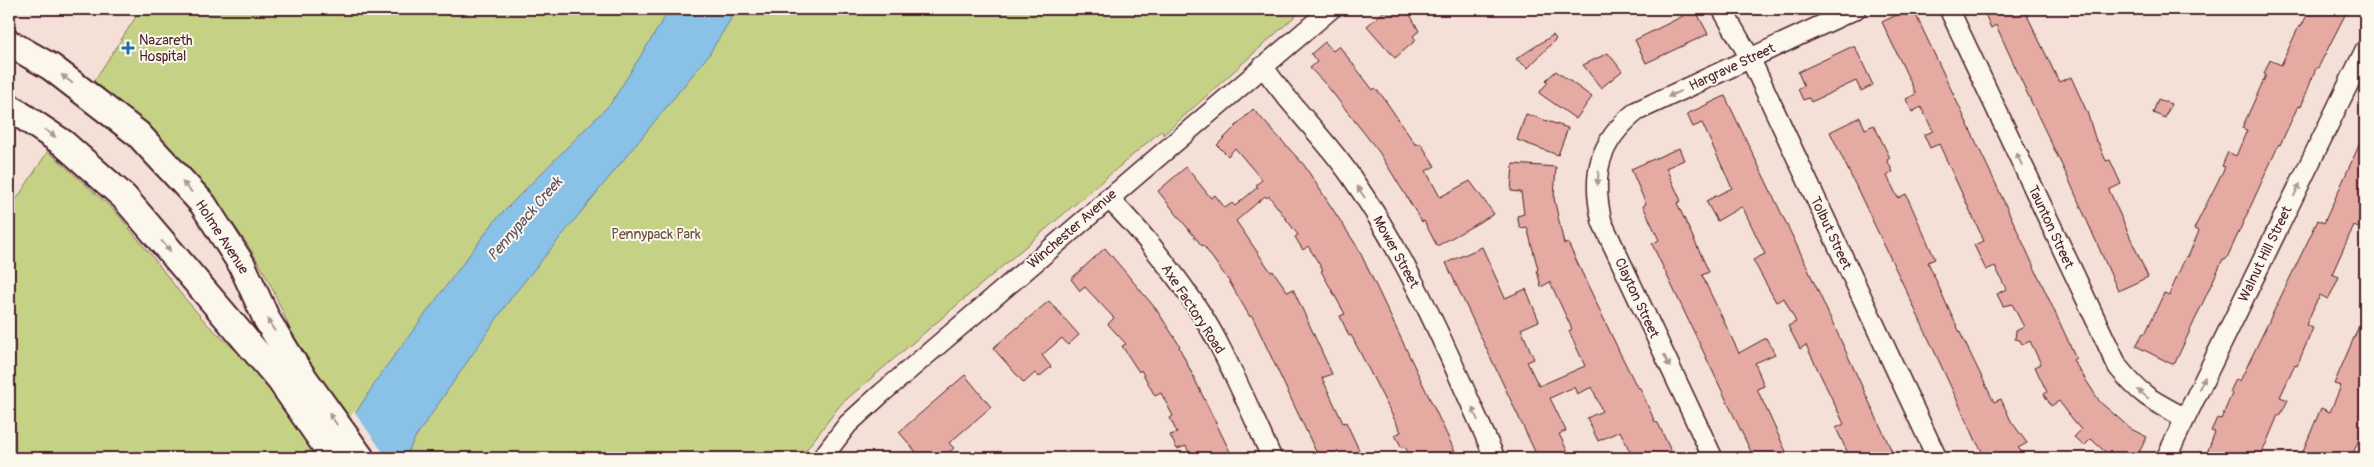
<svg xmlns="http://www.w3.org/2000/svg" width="2374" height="467" font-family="Pangolin,sans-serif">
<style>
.green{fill:#c5d286;stroke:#887858}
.water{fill:#89c1e7;stroke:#70809c}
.pier{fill:#f4e0d6}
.building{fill:#e5aba3;stroke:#4a1f2b}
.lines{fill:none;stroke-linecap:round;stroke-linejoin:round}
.minor-casing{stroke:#4a1f2b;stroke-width:22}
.secondary-casing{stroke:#4a1f2b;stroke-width:30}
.minor{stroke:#fbf7ec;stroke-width:19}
.secondary{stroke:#fbf7ec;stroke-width:26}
.oneway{fill:#ab9695}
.poi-dot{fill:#1f6fb2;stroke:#fbf7ec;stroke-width:2}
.labels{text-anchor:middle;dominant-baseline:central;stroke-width:4;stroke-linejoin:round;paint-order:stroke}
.poi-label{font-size:14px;fill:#4a1f2b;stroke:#fbf7ec;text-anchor:start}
.street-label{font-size:14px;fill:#4a1f2b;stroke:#fbf7ec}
.park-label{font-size:14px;fill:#694c42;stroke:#fbf7ec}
.water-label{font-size:15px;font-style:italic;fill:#5d5063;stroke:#fbf7ec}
</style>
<rect width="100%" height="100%" fill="#f4e0d6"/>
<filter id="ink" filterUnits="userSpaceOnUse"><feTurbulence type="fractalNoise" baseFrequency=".02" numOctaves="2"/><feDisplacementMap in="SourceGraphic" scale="10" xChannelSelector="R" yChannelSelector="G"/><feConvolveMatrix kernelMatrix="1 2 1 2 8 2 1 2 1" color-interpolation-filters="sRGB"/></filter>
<g filter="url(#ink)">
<!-- green -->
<path class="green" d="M141,9H1303L1163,135L1162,130L841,404L800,458H9V211L48,151L115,211L151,255L181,294L207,324L258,371L300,352C288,326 278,298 264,272C221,196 161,137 94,81Z"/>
<!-- water -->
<polygon class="water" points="670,9 737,9 708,56 511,298 415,438 405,458 327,458 382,372 496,219 611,103"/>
<!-- pier -->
<polygon class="pier" points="354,411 387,458 325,458"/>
<!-- building -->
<g class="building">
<polygon points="1387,9 1407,9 1419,31 1413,36 1416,40 1395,58 1367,26"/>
<polygon points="1679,9 1695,9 1708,34 1646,63 1635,40 1683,16"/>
<polygon points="1909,9 1913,9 1994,180 2076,358 2073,360 2100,402 2131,429 2147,437 2136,458 2112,458 2091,439 2084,446 2074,437 2081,430 2059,401 2051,406 2044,394 2047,392 2035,367 2041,364 2030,341 2022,345 2020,340 2015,339 2016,331 2024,327 2012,304 2003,306 1997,294 2006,289 1995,266 1986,270 1974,245 1984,241 1939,144 1930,148 1924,135 1933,131 1921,107 1912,112 1906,99 1916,94 1882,22"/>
<polygon points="1983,9 2024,9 2059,82 2071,77 2087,112 2096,141 2098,142 2106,161 2110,160 2121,184 2109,190 2148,277 2118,291 2069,180 2028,95 1996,25 1991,28"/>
<polygon points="2310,9 2348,9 2318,68 2316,68 2301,107 2298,106 2280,145 2279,144 2227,258 2225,260 2223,259 2175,363 2172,364 2136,346 2143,333 2145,334 2164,293 2169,295 2186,256 2188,257 2199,231 2194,229 2225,167 2222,166 2228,152 2236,156 2247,130 2242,128 2266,75 2264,74 2270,60 2281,65 2299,26 2301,27"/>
<polygon points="1553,35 1556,39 1528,68 1516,59"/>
<polygon points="1325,42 1333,51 1339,46 1373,90 1375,88 1383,97 1415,144 1421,144 1435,166 1426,171 1440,197 1470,181 1494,214 1437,246 1424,221 1422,222 1379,152 1328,87 1310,68 1317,62 1311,54"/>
<polygon points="1851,47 1855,47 1873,85 1861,91 1856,81 1811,102 1809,98 1803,100 1798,89 1804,86 1798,72"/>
<polygon points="1608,53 1622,71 1601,88 1583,65"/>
<polygon points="1556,71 1592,97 1576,119 1539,93 1548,82 1546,80"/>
<polygon points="1725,96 1800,252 1895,458 1850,458 1836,428 1844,424 1834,403 1806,345 1800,349 1788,326 1796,322 1784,298 1776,302 1753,260 1765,254 1743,208 1741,207 1717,221 1706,201 1732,188 1702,123 1693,127 1687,114"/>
<polygon points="2158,99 2171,104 2165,118 2153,113"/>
<polygon points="1253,109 1304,165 1358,248 1458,458 1411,458 1405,447 1402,448 1395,435 1401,432 1351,335 1349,336 1340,316 1345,314 1321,271 1323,270 1308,246 1303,250 1295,237 1298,235 1269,196 1267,198 1265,196 1236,221 1271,272 1273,271 1288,292 1293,289 1332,374 1322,378 1343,423 1346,422 1360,452 1345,458 1319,458 1252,316 1250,317 1229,281 1203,245 1202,246 1158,191 1186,167 1211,198 1215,195 1225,208 1232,203 1235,206 1258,187 1256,185 1262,180 1235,148 1228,156 1217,145"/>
<polygon points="1526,114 1568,128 1558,155 1517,140"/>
<polygon points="1860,117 1865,129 1874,125 1890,158 1887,160 1893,172 1887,176 1898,198 1906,194 1935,259 1928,262 1949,310 1994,402 2001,399 2011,421 2027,443 2018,448 2028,458 1986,458 1977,443 1912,303 1830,132"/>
<polygon points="2365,132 2365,230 2354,225 2332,274 2339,277 2333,290 2328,299 2320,295 2318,300 2317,300 2306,325 2313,328 2297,366 2295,365 2280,397 2288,400 2280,416 2278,415 2260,458 2205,458 2215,432 2211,431 2217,418 2221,419 2232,394 2230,392 2236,379 2240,381 2318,220 2324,223"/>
<polygon points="1679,148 1684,160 1666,168 1681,201 1677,203 1709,272 1702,275 1707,286 1739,353 1766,338 1775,354 1755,363 1764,386 1757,389 1789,458 1754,458 1652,244 1659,240 1643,206 1646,204 1631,169"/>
<polygon points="1513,164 1556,167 1554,198 1564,244 1568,243 1619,351 1637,387 1640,388 1655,422 1658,423 1674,458 1633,458 1620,431 1598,441 1587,418 1602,411 1592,387 1577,394 1574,387 1550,398 1566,431 1559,434 1571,458 1538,458 1446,263 1482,247 1505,298 1526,289 1539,321 1521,329 1534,359 1527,362 1539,386 1585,366 1569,331 1572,329 1550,282 1541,287 1537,270 1538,269 1527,227 1520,228 1517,216 1524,214 1521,192 1511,191"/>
<polygon points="1105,248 1156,309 1180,346 1179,347 1233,458 1192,458 1186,446 1177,449 1170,435 1177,433 1170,418 1173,416 1161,393 1155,396 1141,370 1139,372 1122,346 1126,344 1108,324 1114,318 1085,287 1080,291 1071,279"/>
<polygon points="1049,301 1079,335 1068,345 1062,338 1042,355 1051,367 1039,377 1035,373 1024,383 993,348"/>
<polygon points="2365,312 2365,425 2351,458 2300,458 2321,408 2330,412 2341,386 2334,384"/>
<polygon points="965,375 991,407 949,443 954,448 942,458 937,453 931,458 921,458 899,432"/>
</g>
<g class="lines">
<defs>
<g id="minor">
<polyline points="1722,9 1750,58 1937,458"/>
<path d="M1949,9L2118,367C2141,396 2153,401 2185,418"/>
<path d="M1263,66C1289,105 1324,137 1350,175C1411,262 1452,362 1495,458"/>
<path d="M1108,198C1145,234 1193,295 1217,341C1237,379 1254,419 1272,458"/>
<polyline points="822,458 848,424 882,393 1331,9"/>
<path d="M1713,458L1602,222C1591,175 1598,142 1637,111L1856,9"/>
<polyline points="2166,458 2365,50"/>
</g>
<g id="secondary">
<polyline points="9,43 51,67 138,134 203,204 242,265 267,320 296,367 361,458"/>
<polyline points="9,107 63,143 124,197 280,380 334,458"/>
</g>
</defs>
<!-- minor casing -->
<use href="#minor" class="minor-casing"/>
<!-- secondary casing -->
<use href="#secondary" class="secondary-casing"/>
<!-- minor -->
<use href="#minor" class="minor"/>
<!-- secondary -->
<use href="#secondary" class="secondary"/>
</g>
<!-- one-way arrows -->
<defs><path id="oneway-solid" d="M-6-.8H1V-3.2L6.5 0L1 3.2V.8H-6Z" transform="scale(1.25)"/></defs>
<g class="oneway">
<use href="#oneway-solid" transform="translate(67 79) rotate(-142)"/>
<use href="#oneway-solid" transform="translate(1674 94) rotate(155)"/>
<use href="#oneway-solid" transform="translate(50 133) rotate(35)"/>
<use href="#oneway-solid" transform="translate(2019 159) rotate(-115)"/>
<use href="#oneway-solid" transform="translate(1598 178) rotate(96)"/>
<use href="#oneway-solid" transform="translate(187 187) rotate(-133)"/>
<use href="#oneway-solid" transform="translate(2297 190) rotate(-64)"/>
<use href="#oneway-solid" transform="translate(1361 192) rotate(-123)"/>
<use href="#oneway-solid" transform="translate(166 246) rotate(49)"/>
<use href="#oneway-solid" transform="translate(271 325) rotate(-121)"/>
<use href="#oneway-solid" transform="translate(1667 361) rotate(65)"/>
<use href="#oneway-solid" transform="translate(2202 383) rotate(-64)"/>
<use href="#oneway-solid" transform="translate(2143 394) rotate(-141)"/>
<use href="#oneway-solid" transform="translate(1475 414) rotate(-114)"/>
<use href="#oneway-solid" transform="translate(333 419) rotate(-125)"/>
</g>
</g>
<!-- markers -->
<path class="poi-dot" d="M125.5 40.5h5v5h5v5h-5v5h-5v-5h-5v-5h5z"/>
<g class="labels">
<!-- poi labels -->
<g class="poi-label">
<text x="139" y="40">Nazareth<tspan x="139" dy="16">Hospital</tspan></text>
</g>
<!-- street labels -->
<g class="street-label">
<text transform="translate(1732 67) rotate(-25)">Hargrave Street</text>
<text transform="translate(2051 227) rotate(65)">Taunton Street</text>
<text transform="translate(1072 229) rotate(-41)">Winchester Avenue</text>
<text transform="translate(1831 233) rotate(65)">Tolbut Street</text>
<text transform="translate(222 237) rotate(57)">Holme Avenue</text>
<text transform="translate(1396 252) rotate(61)">Mower Street</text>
<text transform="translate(2265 254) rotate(-64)">Walnut Hill Street</text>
<text transform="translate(1637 298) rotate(65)">Clayton Street</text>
<text transform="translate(1193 309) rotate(57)">Axe Factory Road</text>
</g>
<!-- park labels -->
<g class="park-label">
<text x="656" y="234">Pennypack Park</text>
</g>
<!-- water labels -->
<g class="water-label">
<text transform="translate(525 219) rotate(-49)">Pennypack Creek</text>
</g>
</g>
<!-- margin -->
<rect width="2374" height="467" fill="none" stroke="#fbf7ec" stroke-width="30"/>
<rect x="15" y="15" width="2344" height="437" fill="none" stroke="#4a1f2b" stroke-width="2" filter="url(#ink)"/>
</svg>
